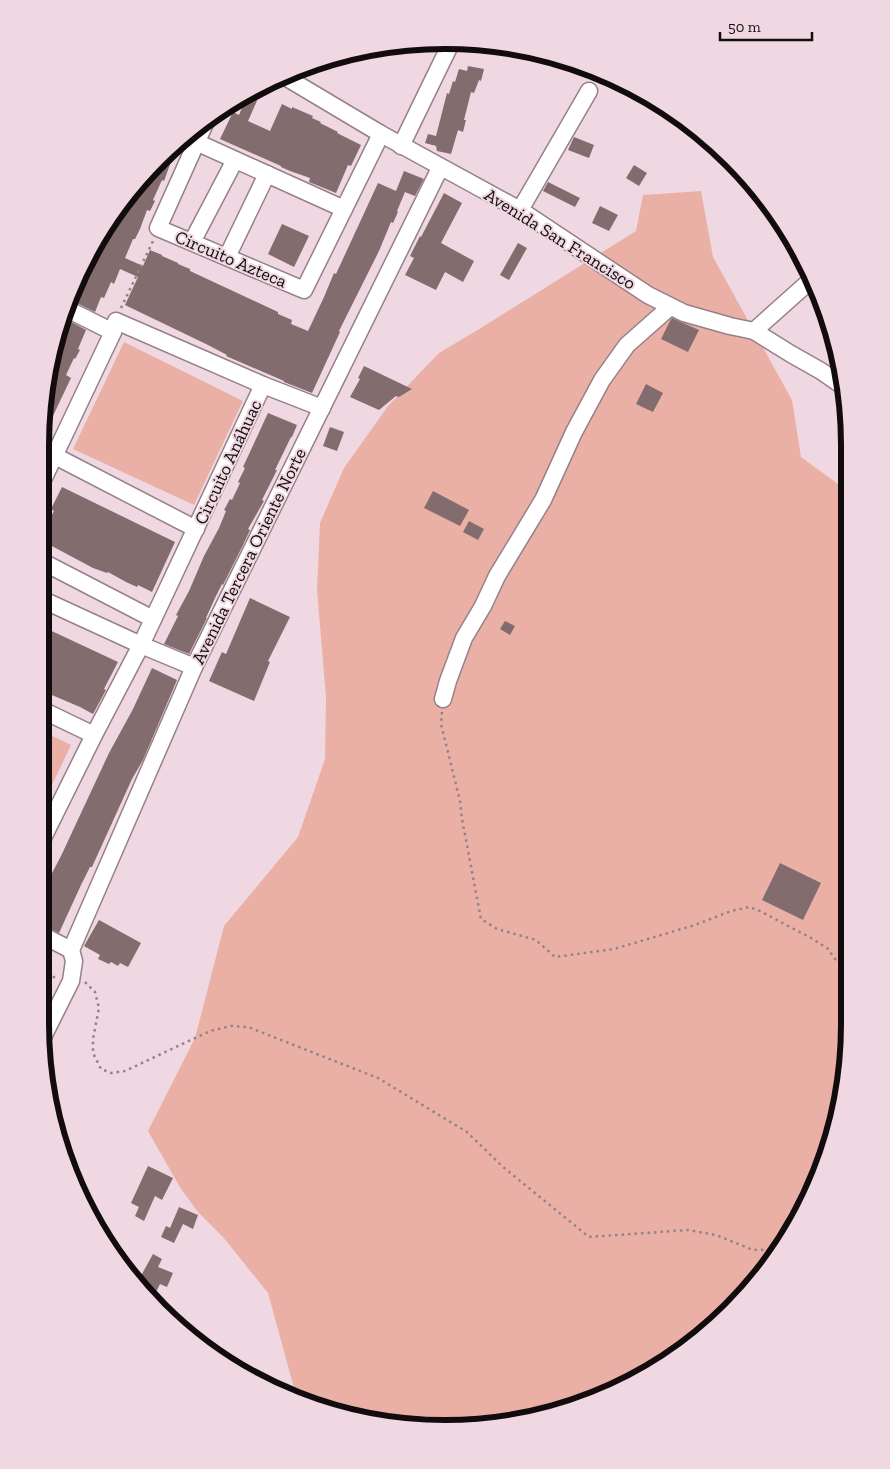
<svg xmlns="http://www.w3.org/2000/svg" width="890" height="1469" font-family="'Zilla Slab',serif">
<style>
.green{fill:#ebb0a5}
.building{fill:#826c6e}
.lines{fill:none;stroke-linecap:round;stroke-linejoin:round}
.minor-casing{stroke:#958189;stroke-width:19}
.path{stroke:#938389;stroke-width:2.5;stroke-dasharray:2.5 4;stroke-linecap:butt}
.minor{stroke:#fff;stroke-width:16}
.labels{text-anchor:middle;dominant-baseline:central;stroke-width:4;stroke-linejoin:round;paint-order:stroke}
.street-label{font-size:18px;fill:#130c0f;stroke:#efd8e1}
.rim{fill:none;stroke:#130c0f;stroke-width:6}
</style>
<rect width="100%" height="100%" fill="#efd8e1"/>
<!-- green -->
<g class="green">
<polygon points="701,191 713,257 792,400 801,457 849,492 849,1051 828,1154 782,1249 691,1345 575,1408 445,1429 315,1408 297,1399 268,1293 223,1237 198,1212 181,1189 148,1131 195,1038 224,926 298,837 325,759 326,697 317,590 320,523 344,468 388,406 439,353 476,331 636,231 643,195"/>
<polygon points="124,342 243,401 194,505 73,449"/>
<polygon points="40,730 71,745 40,810"/>
</g>
<!-- building -->
<g class="building">
<polygon points="468,66 484,69 481,81 479,80 474,93 471,92 464,120 466,120 463,132 458,130 451,154 437,151 436,146 425,143 428,134 436,136 447,93 449,94 453,81 455,82 459,69 467,71"/>
<polygon points="264,85 248,121 270,131 282,104 292,109 292,107 313,116 312,118 321,122 320,123 338,132 337,133 361,145 351,166 348,165 336,193 309,182 310,178 290,171 281,167 281,166 220,139 233,112 239,115 248,93"/>
<polygon points="574,137 594,145 589,158 568,150"/>
<polygon points="181,140 172,159 164,181 162,180 153,200 155,201 150,211 147,210 140,229 135,239 133,239 125,258 143,266 150,250 162,255 162,256 178,263 178,264 190,269 190,271 278,312 278,314 292,320 291,324 308,331 324,297 334,273 336,274 378,183 396,191 404,171 424,179 415,196 405,192 397,211 398,212 393,223 391,222 379,251 339,331 340,332 312,393 284,382 284,381 226,356 227,355 208,345 125,305 138,277 120,269 114,284 111,282 104,298 101,297 95,312 71,300 75,290 78,291 112,215 159,158"/>
<polygon points="634,165 647,173 639,186 626,178"/>
<polygon points="548,182 580,198 575,207 543,191"/>
<polygon points="444,193 462,203 441,243 474,261 463,282 445,272 436,290 405,275 414,258 410,256 420,236 421,237"/>
<polygon points="600,206 618,215 609,231 592,223"/>
<polygon points="282,224 309,236 294,267 268,254"/>
<polygon points="518,243 527,248 509,280 500,275"/>
<polygon points="672,318 699,330 688,352 661,339 670,321"/>
<polygon points="66,319 86,330 78,349 80,350 75,359 74,358 66,375 71,378 51,420 41,416 57,339"/>
<polygon points="364,366 412,389 399,397 396,396 379,410 350,397 360,379 358,378"/>
<polygon points="646,384 663,393 653,412 636,404"/>
<polygon points="268,413 297,425 292,437 291,437 275,470 277,470 262,500 264,501 248,529 250,530 243,545 223,585 222,584 215,598 206,618 207,618 189,654 164,644 178,616 176,615 189,591 204,556 219,528 226,511 224,510 230,499 232,500 240,483 238,482 245,468 243,467"/>
<polygon points="330,427 344,432 337,451 323,446"/>
<polygon points="62,487 175,542 152,592 138,585 137,587 126,582 108,572 107,573 93,568 50,545 49,547 41,543 41,535 54,511 51,509"/>
<polygon points="433,491 469,510 460,526 424,508"/>
<polygon points="469,521 484,529 478,540 463,532"/>
<polygon points="250,598 290,617 268,661 270,662 254,701 209,681 222,652 226,654"/>
<polygon points="505,621 515,626 510,635 500,629"/>
<polygon points="41,626 118,662 104,689 106,690 93,714 80,707 40,690"/>
<polygon points="152,668 177,680 143,760 132,779 92,867 90,867 81,885 59,933 40,924 40,896 61,856 109,753 133,709"/>
<polygon points="780,863 821,883 803,920 762,900"/>
<polygon points="99,920 141,943 128,967 120,963 118,966 111,962 109,964 98,959 100,955 84,946"/>
<polygon points="148,1166 173,1178 162,1200 155,1196 144,1221 135,1216 139,1207 131,1203"/>
<polygon points="179,1207 198,1215 193,1229 183,1224 174,1243 161,1237 166,1226 170,1228"/>
<polygon points="153,1254 162,1259 158,1267 173,1273 167,1287 160,1284 153,1298 137,1283"/>
</g>
<g class="lines">
<defs>
<g id="minor">
<polyline points="282,75 381,134 520,210 648,295 684,313 730,326 754,331 791,354 821,371 844,387"/>
<polyline points="207,119 158,228 304,290 381,134"/>
<polyline points="196,142 344,209"/>
<polyline points="401,146 452,41"/>
<polyline points="520,210 589,91"/>
<polyline points="192,242 235,160"/>
<polyline points="227,257 267,174"/>
<polyline points="65,308 113,332"/>
<polyline points="754,331 811,280"/>
<polyline points="55,456 196,529"/>
<polyline points="41,484 113,332 116,321 263,385 322,408"/>
<polyline points="41,561 153,619"/>
<polyline points="41,599 141,645 194,667"/>
<polyline points="443,699 448,681 464,638 483,606 497,576 543,500 574,432 602,380 627,345 670,307"/>
<polyline points="40,709 94,735"/>
<polyline points="40,844 94,735 141,645 263,385"/>
<polyline points="40,934 71,950"/>
<polyline points="71,950 194,667 440,168"/>
<polyline points="42,1039 71,981 74,961 71,950"/>
</g>
</defs>
<!-- minor casing -->
<use href="#minor" class="minor-casing"/>
<!-- path -->
<g class="path">
<polyline points="121,308 153,241"/>
<polyline points="442,712 441,724 460,801 462,819 481,919 497,929 536,940 555,957 614,949 695,925 731,911 749,907 758,910 811,938 827,948 835,959 849,961"/>
<polyline points="40,974 58,978"/>
<polyline points="85,982 95,992 99,1008 93,1039 93,1053 101,1069 111,1073 125,1071 210,1031 231,1026 248,1027 378,1078 467,1132 503,1167 589,1237 688,1230 716,1235 753,1250 782,1249"/>
</g>
<!-- minor -->
<use href="#minor" class="minor"/>
</g>
<g class="labels">
<!-- street labels -->
<g class="street-label">
<text transform="translate(560 239) rotate(32)">Avenida San Francisco</text>
<text transform="translate(231 259) rotate(23)">Circuito Azteca</text>
<text transform="translate(228 462) rotate(-65)">Circuito Anáhuac</text>
<text transform="translate(249 556) rotate(-64)">Avenida Tercera Oriente Norte</text>
</g>
</g>
<!-- crop -->
<path d="M0 0H890V1469H0ZM445 49H445A396 396 0 0 1 841 445V1024A396 396 0 0 1 445 1420H445A396 396 0 0 1 49 1024V445A396 396 0 0 1 445 49Z" fill="#efd8e1" fill-rule="evenodd"/>
<path class="rim" d="M445 49H445A396 396 0 0 1 841 445V1024A396 396 0 0 1 445 1420H445A396 396 0 0 1 49 1024V445A396 396 0 0 1 445 49Z"/>
<!-- scale -->
<path d="M720 32v8h92v-8" fill="none" stroke="#130c0f" stroke-width="2.5"/>
<text x="728" y="32" font-size="15" fill="#130c0f" stroke="#efd8e1" stroke-width="4" paint-order="stroke">50 m</text>
</svg>
